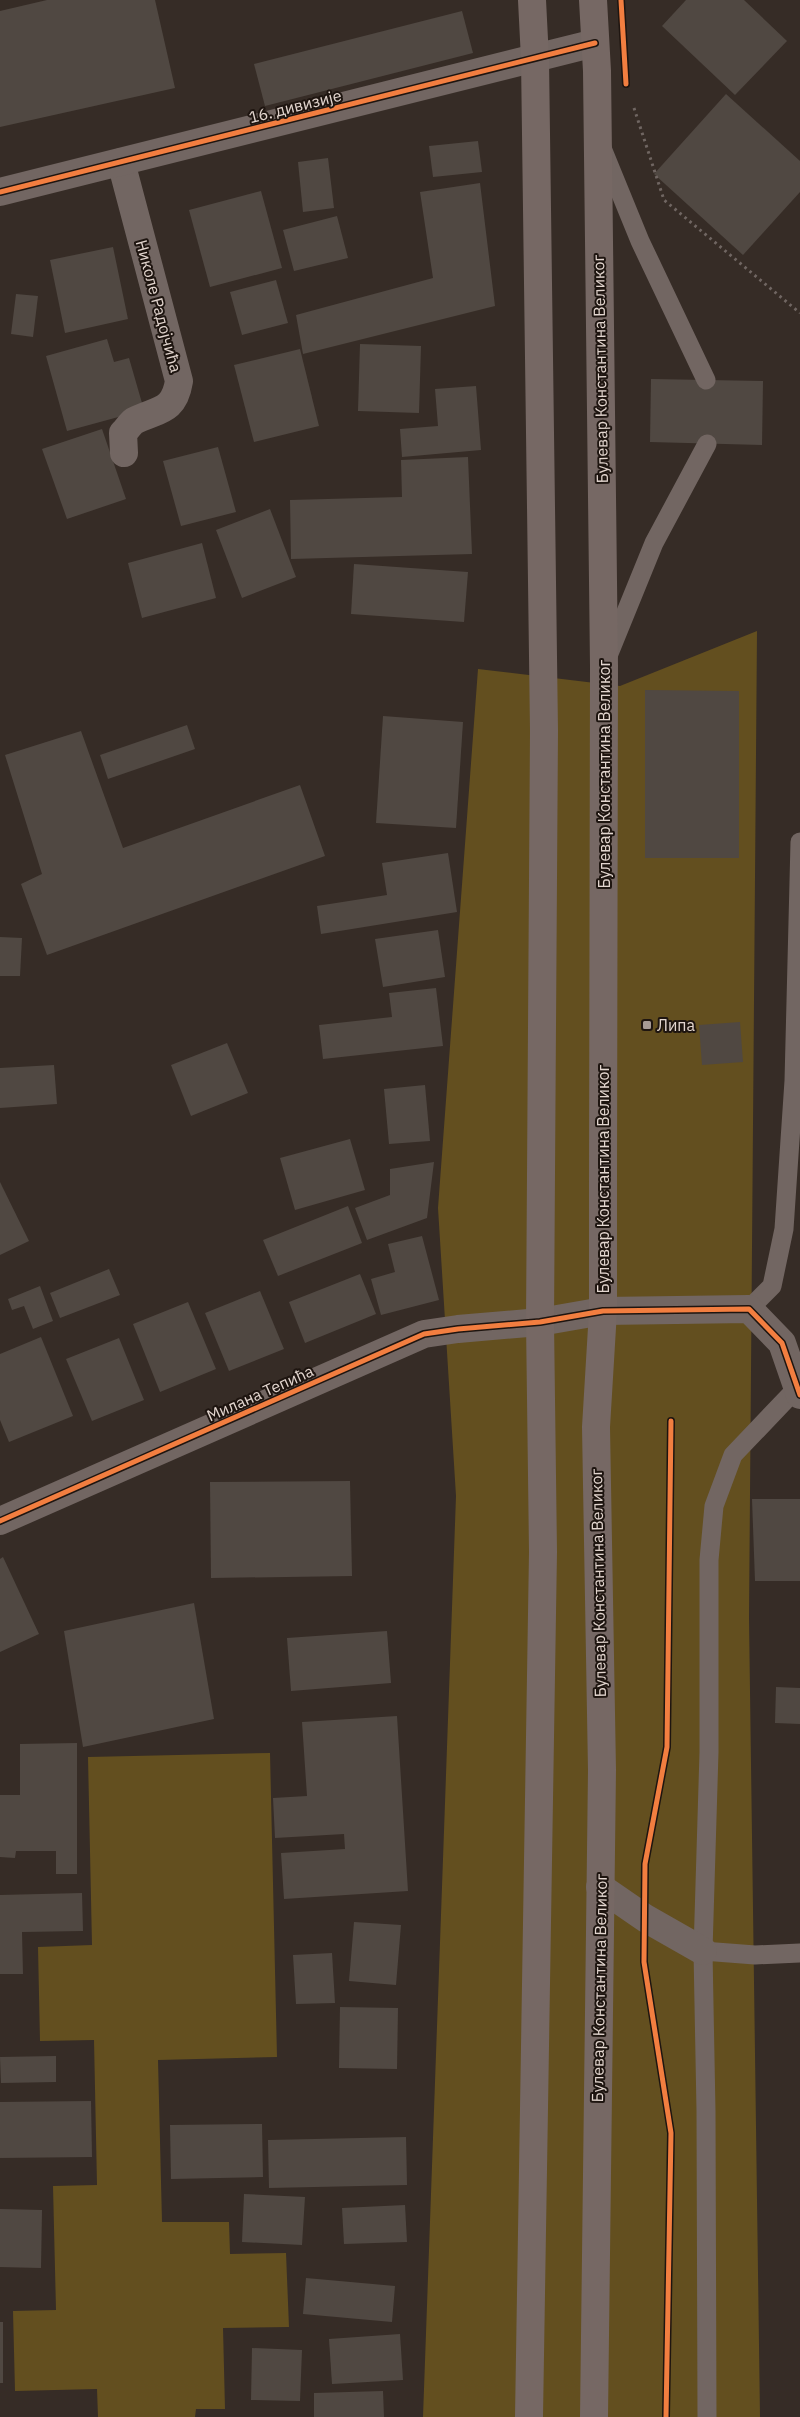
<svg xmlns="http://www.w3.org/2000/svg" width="800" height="2417" font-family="'IBM Plex Sans',sans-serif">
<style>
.green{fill:#634f1f}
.building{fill:#504842}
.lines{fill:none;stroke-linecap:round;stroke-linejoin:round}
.path{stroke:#706662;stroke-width:3;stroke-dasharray:2.5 4;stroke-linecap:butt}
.lane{stroke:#726662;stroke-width:19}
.street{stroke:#726662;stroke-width:28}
.secondary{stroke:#766864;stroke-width:28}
.cycleway-casing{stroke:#1e1510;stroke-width:8}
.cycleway{stroke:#f27e40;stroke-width:5}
.poi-dot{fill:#a69a94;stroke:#1e1510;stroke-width:2}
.labels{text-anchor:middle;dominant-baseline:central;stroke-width:4;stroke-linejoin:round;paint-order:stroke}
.street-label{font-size:16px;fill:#e3d6cf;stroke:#1e1510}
.poi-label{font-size:16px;fill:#e3d6cf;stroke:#1e1510;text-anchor:start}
</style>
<rect width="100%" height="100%" fill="#362c26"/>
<!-- green -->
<g class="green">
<polygon points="757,631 749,1618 760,2417 423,2417 456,1496 438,1208 478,669 620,686"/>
<polygon points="270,1753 277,2057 158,2060 162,2222 229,2222 230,2254 286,2253 289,2327 223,2328 225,2409 196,2409 195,2417 98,2417 97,2389 15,2391 13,2311 56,2310 53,2186 97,2185 94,2040 40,2041 38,1947 92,1945 88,1757"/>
</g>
<!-- building -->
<g class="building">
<polygon points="47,0 155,0 175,88 0,127 0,11"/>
<polygon points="686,0 744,0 787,41 735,95 662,26"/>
<polygon points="462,11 473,53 265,106 254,64"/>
<polygon points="726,94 800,161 800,192 743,255 654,174"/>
<polygon points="478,141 482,172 433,177 429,146"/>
<polygon points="328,158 334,208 303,212 298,162"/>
<polygon points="480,183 495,306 303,354 296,315 433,278 420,192"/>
<polygon points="261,191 282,268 210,287 189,210"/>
<polygon points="337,216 348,258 294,271 283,230"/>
<polygon points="113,247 128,319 65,333 50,260"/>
<polygon points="276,280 288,323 242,335 230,292"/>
<polygon points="16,294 38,296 33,337 11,334"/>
<polygon points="107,339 114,362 129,358 144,410 67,431 46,356"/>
<polygon points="360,344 421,346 419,413 358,411"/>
<polygon points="300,349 319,426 254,442 234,365"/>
<polygon points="651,379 763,381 762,445 650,442"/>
<polygon points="476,386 481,450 402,457 400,429 438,426 435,389"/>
<polygon points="102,429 126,499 67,519 42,449"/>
<polygon points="218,447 236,512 181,526 163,461"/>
<polygon points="468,457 472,554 291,559 290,500 402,497 401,460"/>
<polygon points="270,509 296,577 242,598 216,530"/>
<polygon points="202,543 216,598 142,618 128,563"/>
<polygon points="354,564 468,572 464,622 351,614"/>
<polygon points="645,690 739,691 739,858 645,858"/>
<polygon points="383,716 463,722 456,828 376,823"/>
<polygon points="187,725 195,749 108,779 100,755"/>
<polygon points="81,731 123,848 300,785 325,856 47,955 21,884 42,874 5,755"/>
<polygon points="448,853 457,912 321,934 317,906 387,895 382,863"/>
<polygon points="438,930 445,977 383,987 375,939"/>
<polygon points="0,937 22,938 20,976 0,976"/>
<polygon points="436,988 443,1046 323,1059 319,1025 392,1017 389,993"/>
<polygon points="740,1022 743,1062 702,1065 699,1025"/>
<polygon points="227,1043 248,1093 191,1116 171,1065"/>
<polygon points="54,1065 57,1104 0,1108 0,1068"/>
<polygon points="425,1085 430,1141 389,1144 384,1089"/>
<polygon points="350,1139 365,1190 295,1210 280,1158"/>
<polygon points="434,1162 427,1218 367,1240 355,1208 390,1195 390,1169"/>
<polygon points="0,1182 29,1241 0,1255"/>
<polygon points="348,1206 362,1243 278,1276 263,1240"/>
<polygon points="422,1236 439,1300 381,1315 371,1279 395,1272 388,1244"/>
<polygon points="109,1269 120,1295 60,1318 50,1293"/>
<polygon points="360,1274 376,1314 305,1343 289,1302"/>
<polygon points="40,1286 53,1321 33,1329 24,1306 12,1310 8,1299"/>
<polygon points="260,1291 284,1349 229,1371 205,1313"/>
<polygon points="188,1302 216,1369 160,1392 133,1324"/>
<polygon points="41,1337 73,1416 9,1442 0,1420 0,1354"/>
<polygon points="119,1338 144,1400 92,1421 66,1359"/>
<polygon points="350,1481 352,1576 211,1578 210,1482"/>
<polygon points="752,1499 800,1499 800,1581 755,1581"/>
<polygon points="3,1557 39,1634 0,1652 0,1559"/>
<polygon points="194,1603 214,1719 83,1747 64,1631"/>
<polygon points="387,1631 391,1683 291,1691 287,1638"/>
<polygon points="776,1687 800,1688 800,1724 775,1723"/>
<polygon points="397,1716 408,1891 284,1899 281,1853 345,1849 344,1834 275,1838 273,1798 307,1796 302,1722"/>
<polygon points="77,1743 77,1874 56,1874 56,1851 16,1851 15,1858 0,1857 0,1795 20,1795 20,1744"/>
<polygon points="82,1893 83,1931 22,1932 23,1974 0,1974 0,1895"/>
<polygon points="354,1922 401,1925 396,1985 349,1981"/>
<polygon points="332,1953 335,2003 296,2004 293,1955"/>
<polygon points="340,2007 398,2008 397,2069 339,2068"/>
<polygon points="56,2056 56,2082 1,2083 0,2057"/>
<polygon points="91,2101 92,2157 0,2158 0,2102"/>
<polygon points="262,2124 263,2177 171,2179 170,2125"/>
<polygon points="406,2137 407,2185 269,2188 268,2140"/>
<polygon points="244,2194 305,2197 302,2245 242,2242"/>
<polygon points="405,2205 407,2242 344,2244 342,2208"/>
<polygon points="0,2209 42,2210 41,2268 0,2267"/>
<polygon points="306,2278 395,2286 392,2322 303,2314"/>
<rect x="0" y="2322" width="3" height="61"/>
<polygon points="400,2334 403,2380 332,2384 329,2339"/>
<polygon points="252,2348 302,2350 300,2401 251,2400"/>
<polygon points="383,2391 384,2417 314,2417 314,2393"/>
</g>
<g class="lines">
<!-- path -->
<polyline class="path" points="634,108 664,200 800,313"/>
<!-- lane -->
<g class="lane">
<polyline points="602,148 640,241 706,380"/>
<polyline points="608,656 654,543 707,444"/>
<polyline points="749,1309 772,1286 784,1229 794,1081 800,842"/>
<polyline points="703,1951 755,1955 800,1953"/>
<polyline points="707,2417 706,2111 703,1951 709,1752 709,1560 714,1506 733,1455 796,1389"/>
</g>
<!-- street -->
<g class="street">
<path d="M121,162L179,381C174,413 157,409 134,421C130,424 127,429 123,433L124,453"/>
<polyline points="0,192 595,43"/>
<polyline points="0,1521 424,1334 458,1329 540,1322 603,1311 749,1309 782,1343 800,1395"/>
<polyline points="600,1887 645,1918 703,1951"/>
</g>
<!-- secondary -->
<g class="secondary">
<polyline points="593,0 597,71 604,666 603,1182 603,1311 596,1427 602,1770 594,2417"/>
<polyline points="529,2417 543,1552 540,1322 544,731 535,59 532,0"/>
</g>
<defs>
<g id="cycleway">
<polyline points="621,0 626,84"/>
<polyline points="0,192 595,43"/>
<polyline points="0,1521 424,1334 458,1329 540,1322 603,1311 749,1309 782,1343 800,1395"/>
<polyline points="666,2417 671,2133 644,1962 645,1864 667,1747 671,1421"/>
</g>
</defs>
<!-- cycleway casing -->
<use href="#cycleway" class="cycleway-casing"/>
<!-- cycleway -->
<use href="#cycleway" class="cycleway"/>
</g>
<!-- markers -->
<rect class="poi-dot" x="642" y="1020" width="10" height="10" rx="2.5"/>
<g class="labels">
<!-- street labels -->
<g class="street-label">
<text transform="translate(295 106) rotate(-14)">16. дивизије</text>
<text transform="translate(159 306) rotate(75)">Николе Радојчића</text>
<text transform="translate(600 369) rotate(-91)">Булевар Константина Великог</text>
<text transform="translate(604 774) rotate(-90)">Булевар Константина Великог</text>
<text transform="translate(603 1179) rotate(-90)">Булевар Константина Великог</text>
<text transform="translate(260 1393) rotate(-24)">Милана Тепића</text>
<text transform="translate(598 1583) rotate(-91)">Булевар Константина Великог</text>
<text transform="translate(599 1988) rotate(-89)">Булевар Константина Великог</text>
</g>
<!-- poi labels -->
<g class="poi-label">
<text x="657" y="1025">Липа</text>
</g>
</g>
</svg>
